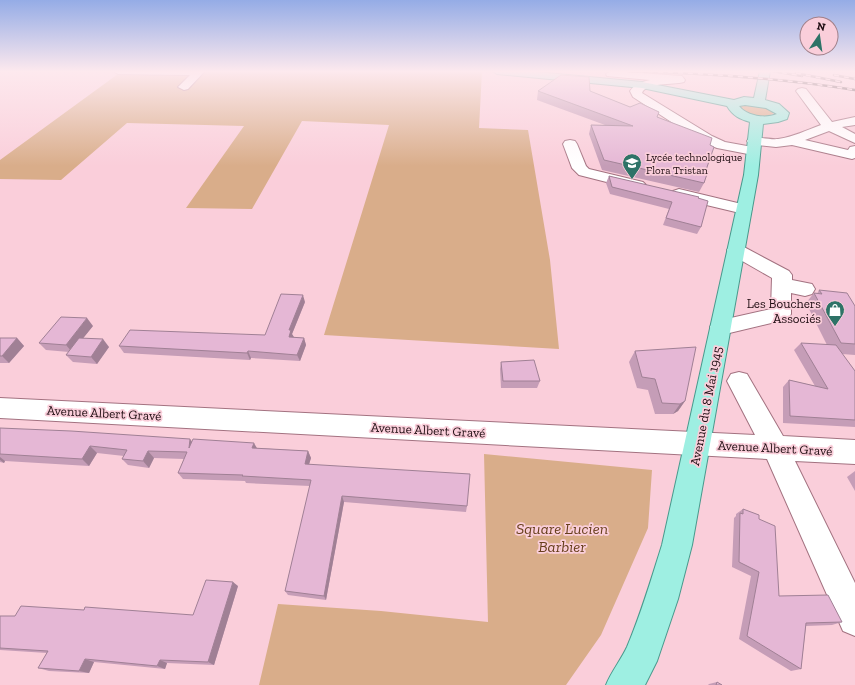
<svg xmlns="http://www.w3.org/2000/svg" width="855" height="685" font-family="'Zilla Slab',serif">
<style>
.green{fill:#d9ad8a}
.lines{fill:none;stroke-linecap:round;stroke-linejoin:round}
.minor-casing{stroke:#a37280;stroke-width:2}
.major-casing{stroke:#48998c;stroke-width:2}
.minor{fill:#fff;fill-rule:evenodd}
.major{fill:#9eefe2;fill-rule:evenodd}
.rail-casing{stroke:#352026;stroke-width:2.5}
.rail{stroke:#faceda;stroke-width:1.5;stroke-dasharray:5;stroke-linecap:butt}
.wall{fill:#c59db7}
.shaded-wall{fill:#a08095}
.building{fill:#e5b7d5;stroke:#a08095}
.labels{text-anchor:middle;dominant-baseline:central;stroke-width:3.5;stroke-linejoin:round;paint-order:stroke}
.far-poi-label{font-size:11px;fill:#1f0d12;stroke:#faceda;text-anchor:start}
.poi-label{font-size:13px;fill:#1f0d12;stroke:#faceda;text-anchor:end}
.street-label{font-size:13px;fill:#1f0d12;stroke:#faceda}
.near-park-label{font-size:16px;font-style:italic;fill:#673f1b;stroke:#faceda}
</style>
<rect width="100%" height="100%" fill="#faceda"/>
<!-- green -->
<g class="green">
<polygon points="185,71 482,71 479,128 528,130 550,260 559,349 324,335 389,125 302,121 252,209 186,208 244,126 127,123 61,180 0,179 0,160 118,74 180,74"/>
<path d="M747,104L765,107L774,113C765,120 748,115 741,108V106Z"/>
<polygon points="484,454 652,470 648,528 601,635 566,685 259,685 278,604 381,611 488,622"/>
</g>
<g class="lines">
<defs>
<g id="minor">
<polygon points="113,71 203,71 204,72 188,89 184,90 178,87 190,75 118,74"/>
<path d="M611,71L682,76L685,80L684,82C673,85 646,82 642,93L712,136L725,142L758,148L760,151L758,154L753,155L717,148L702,142L633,97L630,91C635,84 642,82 650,80L607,76L606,74Z"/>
<path d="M802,88L806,89L832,122L855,117V125L842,127L855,134V143L829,131L805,140L848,150L850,147L855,146V158L852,159L792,145L776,147L749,144L747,141L749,138C759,136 769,140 778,139C793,137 807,130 821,125L796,91L798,89Z"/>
<polygon points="570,140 575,141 577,144 586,166 589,169 643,182 646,185 643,188 638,190 579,175 572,168 563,144 565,141"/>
<polygon points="679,189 750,206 752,209 750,212 744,214 673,197 671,194 673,191"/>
<polygon points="736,244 742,246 789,271 792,275 792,280 812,284 815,289 812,294 805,296 791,293 791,314 788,319 721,335 713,332 710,327 713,322 771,309 772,278 730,254 727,250 730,246"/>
<polygon points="739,372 747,374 783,436 855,440 855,464 795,461 855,583 855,636 843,631 767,459 0,418 0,398 755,435 727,381 731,374"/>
</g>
<path id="major" d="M492,71H526L642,82L734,100L744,97L754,98L760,71H770L765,100L779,104L789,113L787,119L778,122L763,124L758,175L692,545L678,599L657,661L645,685H606C611,672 621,660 627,647C641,614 651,580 662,545L744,175L750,122C740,119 733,116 727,106L642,88L497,74ZM745,105L766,108L777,114C765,119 747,116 739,106Z"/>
</defs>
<!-- minor casing -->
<use href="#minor" class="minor-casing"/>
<!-- major casing -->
<use href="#major" class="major-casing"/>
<!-- minor -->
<use href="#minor" class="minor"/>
<!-- major -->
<use href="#major" class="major"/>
<defs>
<g id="rail">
<path d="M628,71C704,73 780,78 855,90"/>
<polyline points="772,71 802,76"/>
<polyline points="796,73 841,82"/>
<polyline points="834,75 855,79"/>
</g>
</defs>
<!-- rail casing -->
<use href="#rail" class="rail-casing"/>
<!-- rail -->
<use href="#rail" class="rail"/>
</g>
<!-- wall -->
<g class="wall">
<polygon points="538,91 590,91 630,107 659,112 657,117 710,145 704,183 699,192 602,170 589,134 591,125 605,125 537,100"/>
<polygon points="609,176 698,198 701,227 697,234 663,225 669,209 610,194 606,183"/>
<polygon points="819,290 855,306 855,355 842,354 855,371 855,427 783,423 783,387 789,380 815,386 794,350 801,343 827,345 806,303 814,293 817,294"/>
<polygon points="305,302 292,334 293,337 304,338 306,345 300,361 251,358 250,360 124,353 119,346 265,335"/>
<polygon points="93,326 83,338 109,347 97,364 73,362 66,355 69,352 46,350 39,343"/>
<polygon points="0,338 17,338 24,346 9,363 0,363"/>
<polygon points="635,351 685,401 678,411 673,414 655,414 648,390 637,388 629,362"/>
<polygon points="501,362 540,381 537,388 501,388 500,369"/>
<polygon points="0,428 192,442 257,448 308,451 311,458 309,464 467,506 466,512 344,502 326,600 288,595 285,591 310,486 246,483 245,481 183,479 178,473 184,459 154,458 149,468 128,465 122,459 124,456 97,453 89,466 5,461 4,463 0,462"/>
<polygon points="855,471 855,491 847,477"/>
<polygon points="743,509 759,519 779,596 842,622 832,625 806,626 801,669 791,671 739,639 751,576 732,567 734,518 736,516 736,514"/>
<polygon points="238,586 214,665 167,663 165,669 94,662 89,673 49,671 38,668 47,653 0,650 0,616 15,616 193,615"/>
<polygon points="717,682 722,685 708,685 709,684"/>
</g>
<!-- shaded-wall -->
<g class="shaded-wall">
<polygon points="303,295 305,302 292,334 294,337 289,337 289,330"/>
<polygon points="87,318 93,326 72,352 66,345"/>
<polygon points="17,338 24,346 9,363 2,356"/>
<polygon points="304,338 306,345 300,361 297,355"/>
<polygon points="103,339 109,347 97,364 91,357"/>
<polygon points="248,351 251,358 250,360 247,353"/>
<polygon points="685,401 678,411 673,414 680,404"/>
<polygon points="190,439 195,446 189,448"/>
<polygon points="254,443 258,450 252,448"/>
<polygon points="90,446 97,453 89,466 82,459"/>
<polygon points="148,451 154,458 149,468 143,461"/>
<polygon points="308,451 311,458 307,471 305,464"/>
<polygon points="0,457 5,461 4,463 0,460"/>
<polygon points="342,496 344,502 326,600 324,596"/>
<polygon points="233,582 238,586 214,665 208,662"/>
<polygon points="85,659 94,662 89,673 79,671"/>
<polygon points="160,660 167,663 165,669 157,666"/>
</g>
<!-- building -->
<g class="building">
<polygon points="561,75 589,77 590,91 630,107 640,103 659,112 657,117 712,138 710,145 714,147 706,170 708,171 704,183 604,160 591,125 633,126 538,91"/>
<polygon points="609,176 699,197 698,198 708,201 701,227 666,218 672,202 612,187"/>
<polygon points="819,290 847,293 855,306 855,344 841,343 814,293 822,294"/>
<polygon points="281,294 303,295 289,330 291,330 289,337 304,338 297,355 248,351 247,353 119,346 130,330 265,335"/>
<polygon points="61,317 87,318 66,345 39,343"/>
<polygon points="0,338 17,338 2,356 0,356"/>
<polygon points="79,338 103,339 91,357 66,355"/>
<polygon points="801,343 836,345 855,371 855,420 790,416 789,380 828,389"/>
<polygon points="696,347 685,401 680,404 662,403 655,379 642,377 635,351"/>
<polygon points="534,360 540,381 503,381 501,362"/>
<polygon points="0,428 71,431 190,439 189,448 193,439 254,443 252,448 308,451 305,464 470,474 467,506 342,496 324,596 285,591 311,480 242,476 243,475 178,473 187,452 148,451 143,461 122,459 127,450 90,446 82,459 0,454"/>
<polygon points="743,509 759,515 759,519 775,526 779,596 828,595 842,622 806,623 801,669 747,636 759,572 739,562 740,513 743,514"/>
<polygon points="206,580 233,582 208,662 160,660 157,666 85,659 79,671 38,668 48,651 0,648 0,616 15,616 21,606 84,610 85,607 193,615"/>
<polygon points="717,682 722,685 716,685"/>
</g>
<!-- sky -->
<linearGradient id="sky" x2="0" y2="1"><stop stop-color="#95ace6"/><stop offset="0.43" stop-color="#fde9ee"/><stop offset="1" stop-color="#fde9ee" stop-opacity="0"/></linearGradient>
<rect width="855" height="166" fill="url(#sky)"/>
<!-- icons -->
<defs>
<symbol id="school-pin" viewBox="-11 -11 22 30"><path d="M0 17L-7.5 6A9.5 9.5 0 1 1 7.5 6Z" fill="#2e7367" stroke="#faceda"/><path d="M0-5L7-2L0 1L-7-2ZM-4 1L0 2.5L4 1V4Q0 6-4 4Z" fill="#fff"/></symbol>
<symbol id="shop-pin" viewBox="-11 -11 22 30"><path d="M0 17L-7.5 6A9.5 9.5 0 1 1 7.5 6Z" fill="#2e7367" stroke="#faceda"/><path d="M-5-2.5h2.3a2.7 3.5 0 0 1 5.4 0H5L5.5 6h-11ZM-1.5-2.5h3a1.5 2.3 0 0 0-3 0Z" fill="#fff"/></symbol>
</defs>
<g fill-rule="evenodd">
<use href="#school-pin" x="621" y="152" width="22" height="30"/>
<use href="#shop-pin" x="824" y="299" width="22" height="30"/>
</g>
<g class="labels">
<!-- far-poi labels -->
<g class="far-poi-label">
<text x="646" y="157">Lycée technologique<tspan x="646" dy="13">Flora Tristan</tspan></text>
</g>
<!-- poi labels -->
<g class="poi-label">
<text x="821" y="303">Les Bouchers<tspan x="821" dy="15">Associés</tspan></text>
</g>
<!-- street labels -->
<g class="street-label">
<text transform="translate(706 406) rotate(-79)">Avenue du 8 Mai 1945</text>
<text transform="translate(104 413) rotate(3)">Avenue Albert Gravé</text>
<text transform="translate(428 430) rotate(3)">Avenue Albert Gravé</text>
<text transform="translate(775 448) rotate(3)">Avenue Albert Gravé</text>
</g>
<!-- near-park labels -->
<g class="near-park-label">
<text x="562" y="528">Square Lucien<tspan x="562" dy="18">Barbier</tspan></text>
</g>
</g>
<!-- north arrow -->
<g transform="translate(819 36) rotate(13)"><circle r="19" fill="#faceda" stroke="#a2818a"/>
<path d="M0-3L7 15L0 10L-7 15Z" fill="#2e7367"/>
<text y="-6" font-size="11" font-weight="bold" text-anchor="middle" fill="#1f0d12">N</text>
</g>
</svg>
